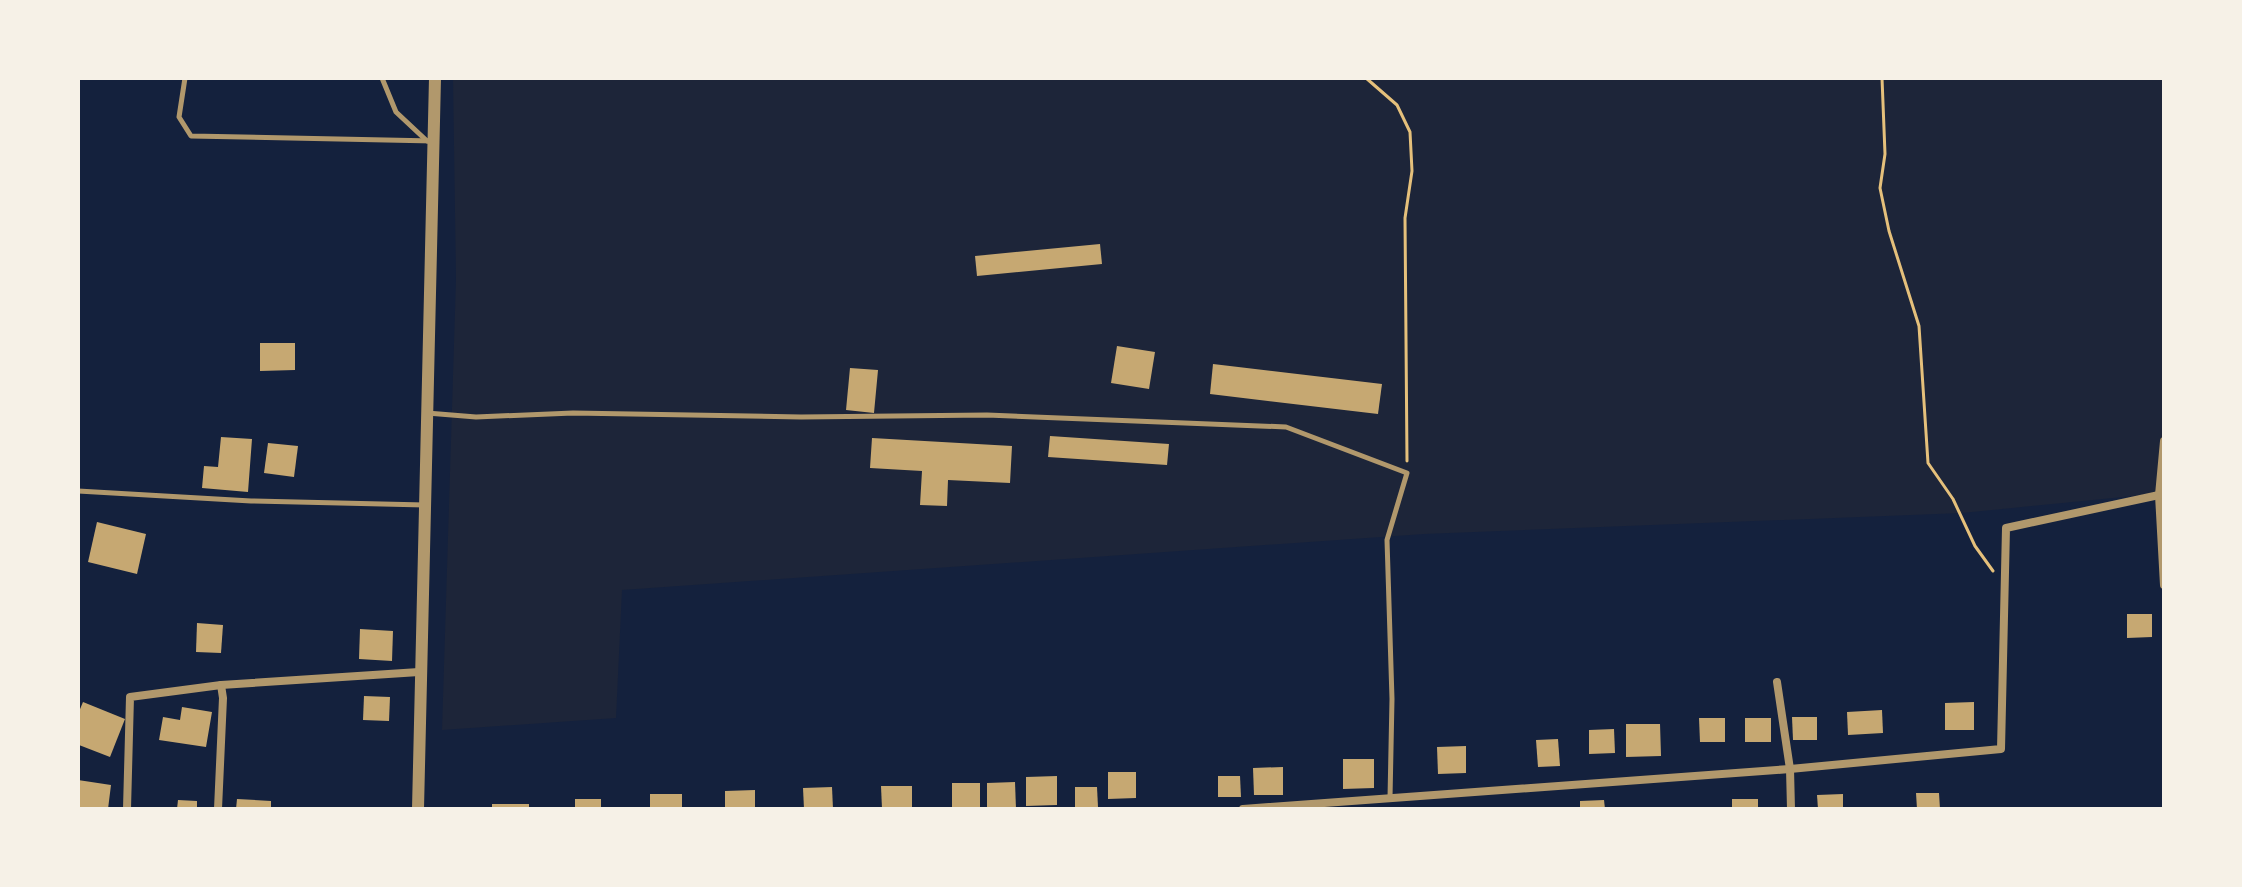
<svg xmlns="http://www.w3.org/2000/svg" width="2242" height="887" font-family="Merriweather,serif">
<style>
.green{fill:#1d2539}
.building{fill:#c6a872}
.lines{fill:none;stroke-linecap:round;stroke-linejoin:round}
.path{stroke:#e5c07b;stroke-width:3}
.service{stroke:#b1986c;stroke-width:5}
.minor{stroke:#b1986c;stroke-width:8}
.tertiary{stroke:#b1986c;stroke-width:12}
</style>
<rect width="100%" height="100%" fill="#14213d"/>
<!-- green -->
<polygon class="green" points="453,78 2164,78 2164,493 1962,513 1424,534 622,590 616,718 442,730 456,279"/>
<!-- building -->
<g class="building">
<polygon points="1100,244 1102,264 977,276 975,256"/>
<polygon points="260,343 295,343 295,370 260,371"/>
<polygon points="1117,346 1155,352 1149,389 1111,383"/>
<polygon points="1213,364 1382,384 1378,414 1210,394"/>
<polygon points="850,368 878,370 874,413 846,410"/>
<polygon points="1050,436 1169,444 1167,465 1048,457"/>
<polygon points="221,437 252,439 248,492 202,488 204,466 218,467"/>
<polygon points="872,438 1012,446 1010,483 948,480 947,506 920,505 922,471 870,468"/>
<polygon points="268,443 298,446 294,477 264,473"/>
<polygon points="97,522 146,534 137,574 88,562"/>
<polygon points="2127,614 2152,614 2152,637 2127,638"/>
<polygon points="197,623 223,625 221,653 196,652"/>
<polygon points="360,629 393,631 392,661 359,659"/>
<polygon points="364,696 390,697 389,721 363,720"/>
<polygon points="83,702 125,719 110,757 79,745 78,714"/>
<polygon points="1974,702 1974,730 1945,730 1945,703"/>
<polygon points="182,707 212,712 206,747 159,740 163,717 180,720"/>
<polygon points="1882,710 1883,733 1848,735 1847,712"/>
<polygon points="1792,717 1817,717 1817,740 1793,740"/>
<polygon points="1699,718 1725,718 1725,742 1700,742"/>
<rect x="1745" y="718" width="26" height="24"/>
<polygon points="1626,724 1660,724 1661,756 1626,757"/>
<polygon points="1614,729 1615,753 1589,754 1589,730"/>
<polygon points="1558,739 1560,766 1538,767 1536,740"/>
<polygon points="1466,746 1466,773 1438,774 1437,747"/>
<polygon points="1343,759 1374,759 1374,788 1343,789"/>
<polygon points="1283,767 1283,795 1254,795 1253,768"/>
<polygon points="1108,772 1136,772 1136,798 1108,799"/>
<polygon points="1057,776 1057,805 1026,806 1026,777"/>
<polygon points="1218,776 1240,776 1241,797 1218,797"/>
<polygon points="78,780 111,785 108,809 78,807"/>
<polygon points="1015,782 1016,809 987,809 987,783"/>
<rect x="952" y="783" width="28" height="26"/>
<polygon points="881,786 912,786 912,809 882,809"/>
<polygon points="832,787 833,809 804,809 803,788"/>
<polygon points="1075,787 1097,787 1098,807 1075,808"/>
<polygon points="755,790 755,809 725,809 725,791"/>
<polygon points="1916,793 1939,793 1940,809 1917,809"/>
<rect x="650" y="794" width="32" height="15"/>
<polygon points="1843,794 1843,809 1818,809 1817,795"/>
<polygon points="237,799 271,801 271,809 236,809"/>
<rect x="575" y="799" width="26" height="10"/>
<rect x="1732" y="799" width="26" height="10"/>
<polygon points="178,800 197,801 197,809 177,809"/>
<polygon points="1604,800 1605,809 1580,809 1580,801"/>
<rect x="492" y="804" width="37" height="5"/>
</g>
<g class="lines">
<!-- path -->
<g class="path">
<polyline points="1366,78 1397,105 1410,132 1412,171 1405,218 1407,461"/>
<polyline points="1882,78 1885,154 1880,188 1889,231 1919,326 1928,463 1953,499 1975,546 1993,571"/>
</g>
<!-- service -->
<g class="service">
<polyline points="185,78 179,117 191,136 434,141"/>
<polyline points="382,78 396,112 427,141"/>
<polyline points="427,413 476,417 573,413 801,417 987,415 1286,427 1407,473 1387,540 1392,699 1390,798"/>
<polyline points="78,491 251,501 425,505"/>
</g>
<!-- minor -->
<g class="minor">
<polyline points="2164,441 2159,495 2164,585"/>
<polyline points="1777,682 1790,769 1791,809"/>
<polyline points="127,809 130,697 221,685 419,672"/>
<polyline points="218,809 223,698 221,685"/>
<polyline points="1243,809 1790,769 2001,749 2006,528 2159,495"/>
</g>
<!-- tertiary -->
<polyline class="tertiary" points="418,809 435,78"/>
</g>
<!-- border -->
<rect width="2242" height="887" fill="none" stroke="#f6f1e7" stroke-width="160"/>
</svg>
